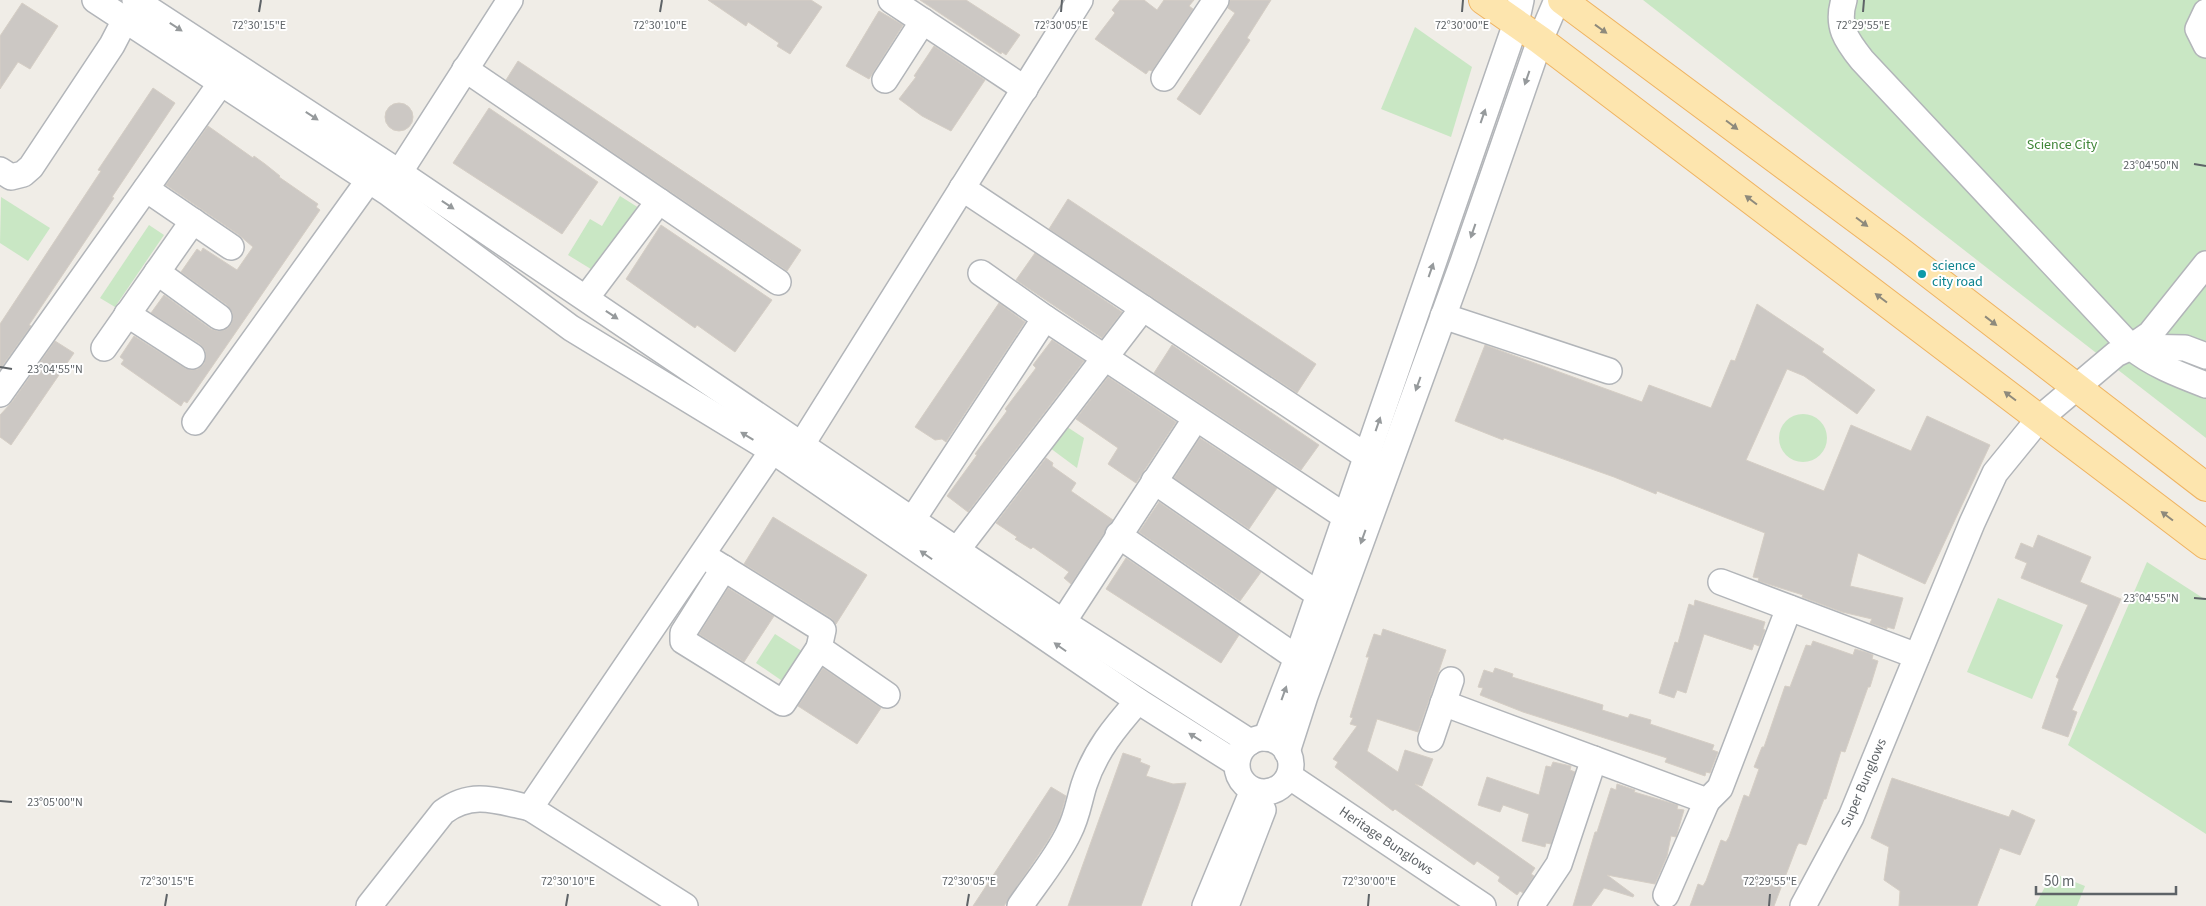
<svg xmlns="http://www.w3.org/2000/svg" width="2206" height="906" font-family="'Source Sans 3',sans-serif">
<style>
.green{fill:#c9e7c4}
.building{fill:#ccc8c4;stroke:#d5cec5}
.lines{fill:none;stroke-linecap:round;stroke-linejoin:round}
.minor-casing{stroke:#b2b5b9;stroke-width:28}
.major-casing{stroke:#efb361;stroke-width:30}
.minor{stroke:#fff;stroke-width:25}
.major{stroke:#fde5ae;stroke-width:28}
.oneway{fill:#969a9c}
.oneway2{fill:#8e8a7c}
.ticks{fill:none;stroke:#5e6367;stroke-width:2}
.culture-dot{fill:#0f9aa8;stroke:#fff;stroke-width:2}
.labels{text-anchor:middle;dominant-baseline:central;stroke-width:4;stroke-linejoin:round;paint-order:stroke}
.park-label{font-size:14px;fill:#3f8537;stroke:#fff}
.culture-label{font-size:14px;fill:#0d838f;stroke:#fff;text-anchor:start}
.street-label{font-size:14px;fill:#5e6367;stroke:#fff}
.ticks-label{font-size:12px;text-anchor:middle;fill:#5e6367;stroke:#fff;stroke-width:4;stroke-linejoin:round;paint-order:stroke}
</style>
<rect width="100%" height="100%" fill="#f0ede7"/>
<!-- green -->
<g class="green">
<polygon points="1643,0 2206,0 2206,438 2131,380"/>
<polygon points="1415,27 1472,67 1451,137 1381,109"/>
<polygon points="620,196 639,208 599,274 568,255 590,219 602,226"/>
<polygon points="1,197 50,228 28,261 0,243"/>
<polygon points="149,225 164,235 115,307 100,298"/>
<circle cx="1803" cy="438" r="24"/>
<polygon points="1058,421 1084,438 1077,468 1042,442"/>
<polygon points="2147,562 2206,600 2206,834 2068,745"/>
<polygon points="1998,598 2063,625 2032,699 1967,672"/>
<polygon points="775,634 811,657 791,687 756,663"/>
<polygon points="2052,873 2085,886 2077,906 2035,906"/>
</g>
<!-- building -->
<g class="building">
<polygon points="708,0 811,0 822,7 790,54 777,46 779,43 748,22 746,26"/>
<polygon points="920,0 966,0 1020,35 1006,55 1002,52 1001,54"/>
<polygon points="1120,0 1144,0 1157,10 1164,0 1194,0 1189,6 1193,9 1152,71 1149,70 1146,74 1095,39 1115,13 1112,10"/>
<polygon points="1230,0 1271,0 1247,38 1250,40 1200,115 1177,99 1235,13 1228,8"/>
<polygon points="22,3 58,26 30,69 18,62 0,89 0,36"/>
<polygon points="879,11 903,25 869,79 846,66"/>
<polygon points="934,46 985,80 951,131 922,116 899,99 916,77 914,76"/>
<polygon points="518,61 801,250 787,271 506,80"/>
<polygon points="153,88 175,103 112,197 114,198 29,325 31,326 0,369 0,324 101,171 98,170"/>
<circle cx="399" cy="117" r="14"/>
<polygon points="489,108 598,182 562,234 453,163"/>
<polygon points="208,126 253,158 254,156 265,164 280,176 279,177 318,204 316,207 320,210 187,403 184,401 181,406 121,364 124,360 120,357 134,336 185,368 191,370 198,369 204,364 206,356 205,350 200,344 151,313 164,295 211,329 217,331 225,330 230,326 233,319 232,312 227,305 181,272 197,249 201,252 203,248 237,270 253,247 239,235 166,185"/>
<polygon points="1068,199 1316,364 1297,393 1049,229"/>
<polygon points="661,225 772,300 735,352 697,325 695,328 626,279"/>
<polygon points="1035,253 1122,312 1102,338 1016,280"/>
<polygon points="999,303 1025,322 946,442 942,439 935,440 915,427"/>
<polygon points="1757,304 1824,349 1822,352 1875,390 1857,414 1804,376 1787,369 1746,460 1824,491 1851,425 1911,451 1927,416 1990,445 1925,584 1858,553 1850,586 1903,598 1894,629 1887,627 1887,629 1870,623 1872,619 1842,612 1802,597 1803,595 1758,581 1759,578 1753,577 1765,533 1657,491 1656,494 1614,477 1504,438 1503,440 1455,421 1485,345 1642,402 1649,385 1711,408 1731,360 1735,361"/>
<polygon points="1052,340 1084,361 968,512 947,496 977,455 975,454 1007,411 1005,409 1036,368 1033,365"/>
<polygon points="55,341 74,353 11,445 0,437 0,415 12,402"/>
<polygon points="1172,345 1319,445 1301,470 1154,373"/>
<polygon points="1108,377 1176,422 1136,483 1108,464 1118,448 1076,419"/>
<polygon points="1200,438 1277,488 1249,529 1174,478"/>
<polygon points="1046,458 1053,463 1052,466 1076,483 1071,491 1113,520 1071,584 1064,578 1069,572 1033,547 1031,549 1015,539 1017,537 996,523"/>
<polygon points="1159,502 1261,572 1240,601 1139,532"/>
<polygon points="773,517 867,575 836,624 831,618 744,564"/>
<polygon points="2038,535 2091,557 2080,582 2121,599 2072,710 2077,712 2068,737 2042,728 2059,679 2056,677 2088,605 2021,578 2027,563 2015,558 2021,543 2033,548"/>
<polygon points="1126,558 1239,635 1221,663 1106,589"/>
<polygon points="728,588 774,616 744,662 699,634"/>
<polygon points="1695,600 1765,622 1763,629 1765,630 1759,646 1754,644 1752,650 1704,634 1686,693 1677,690 1674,698 1659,693 1675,642 1678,643 1689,604 1694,606"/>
<polygon points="1383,629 1446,650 1418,732 1377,719 1367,751 1398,772 1405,750 1433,759 1422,786 1415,784 1535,868 1531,874 1534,876 1523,893 1520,891 1517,895 1498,881 1500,877 1477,861 1474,865 1395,809 1393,811 1335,767 1338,762 1333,759 1357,726 1350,724 1353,718 1350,717 1369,657 1366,657 1374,634 1381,636"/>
<polygon points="1813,641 1853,655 1855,649 1869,653 1873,655 1872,659 1878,661 1870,687 1868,687 1845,752 1841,751 1826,799 1824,799 1806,845 1799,843 1797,846 1774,906 1690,906 1698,884 1703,886 1706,881 1721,840 1726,842 1729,837 1744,795 1749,797 1759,769 1754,767 1762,747 1764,747 1785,686 1790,687 1806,645 1811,646"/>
<polygon points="823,668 881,708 857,744 798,706"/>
<polygon points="1495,668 1513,674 1512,677 1603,705 1602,710 1628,718 1630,714 1651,720 1650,724 1714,745 1712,750 1718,752 1710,773 1706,772 1705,776 1665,762 1667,758 1523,712 1480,695 1483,688 1478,687 1484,670 1493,673"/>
<polygon points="1123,753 1141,759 1140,762 1150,766 1146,776 1173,784 1186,783 1177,809 1141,906 1068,906"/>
<polygon points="1553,762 1571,766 1570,770 1575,772 1551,844 1546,843 1545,847 1522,841 1529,814 1503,805 1500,812 1478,805 1487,777 1539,795 1546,766 1551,767"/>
<polygon points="1892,778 2009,817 2012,810 2035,820 2020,855 2000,848 1977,906 1899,906 1900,891 1884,880 1889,847 1871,838"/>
<polygon points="1617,784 1635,790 1634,792 1678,805 1677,809 1684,810 1676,837 1671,836 1667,856 1655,884 1607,875 1634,895 1633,897 1604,888 1591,906 1573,906 1595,832 1597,832 1611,788 1616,790"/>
<polygon points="1051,787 1066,796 1059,821 1047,842 1004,906 973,906"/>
</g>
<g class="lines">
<defs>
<g id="minor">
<polyline points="95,0 387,192 571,328 773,451 1138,701 1236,763"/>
<polyline points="135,0 400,173 1063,622 1250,742"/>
<polyline points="891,0 1025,89"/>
<polyline points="2206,12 2198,29 2206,45"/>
<polyline points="465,69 778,282"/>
<polyline points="1164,78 1216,0"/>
<polyline points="885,80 923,21"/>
<polyline points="0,170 11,177 23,174 31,167 112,45 125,20"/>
<polyline points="390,187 510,0"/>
<polyline points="962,188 1366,456"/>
<polyline points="146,189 231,247"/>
<polyline points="157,272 219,317"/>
<polyline points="981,273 1045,318 1346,517"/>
<polyline points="586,298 659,201"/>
<polyline points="127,314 192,356"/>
<polyline points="1443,316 1609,371"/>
<polyline points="2131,347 2150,334 2206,264"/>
<path d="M2131,347C2153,365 2180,375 2206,385"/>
<polyline points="2131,347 2185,348 2206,356"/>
<polyline points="104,348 193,221"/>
<polyline points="0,394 221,83"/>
<polyline points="195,422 369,180"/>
<polyline points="802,444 1080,0"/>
<polyline points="1154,481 1319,595"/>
<polyline points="913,519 1045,318"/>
<polyline points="1118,535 1297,658"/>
<polyline points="957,550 1143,308"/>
<polyline points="709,559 823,630 819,648"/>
<polyline points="724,568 683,633 683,641 783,703 819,648 887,695"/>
<polyline points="1721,582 1917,656"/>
<polyline points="1063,622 1196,418"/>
<polyline points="1443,703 1707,801 1720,788 1789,608"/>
<circle cx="1264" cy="765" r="27"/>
<polyline points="1266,738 1297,658 1516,23 1521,0"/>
<polyline points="1431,739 1451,680"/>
<polyline points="1287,752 1305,696 1463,262 1540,40 1557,0"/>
<polyline points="1289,776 1483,906"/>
<polyline points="1666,895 1707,801"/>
<path d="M369,906L443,812C472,790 498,801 530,808"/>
<polyline points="685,906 530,808 781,438"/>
<path d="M1020,906C1035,884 1058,856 1069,832C1077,817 1079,801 1084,785C1095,751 1115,727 1138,701"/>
<polyline points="1205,906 1253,790"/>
<polyline points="1226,906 1263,810"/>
<polyline points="1531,906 1559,864 1594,759"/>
<path d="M1803,906L1851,817L1972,523L1995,473L2039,419L2116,354L2131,347L1862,60C1846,40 1836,26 1844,0"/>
</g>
<g id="major">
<polyline points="1483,0 1540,40 2206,545"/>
<polyline points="1562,0 1897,249 2206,487"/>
</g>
</defs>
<!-- minor casing -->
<use href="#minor" class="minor-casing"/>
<!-- major casing -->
<use href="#major" class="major-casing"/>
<!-- minor -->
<use href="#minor" class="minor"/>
<!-- major -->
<use href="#major" class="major"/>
</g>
<!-- one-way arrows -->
<defs><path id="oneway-solid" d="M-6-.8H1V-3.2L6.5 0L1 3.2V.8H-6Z" transform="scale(1.25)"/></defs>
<g class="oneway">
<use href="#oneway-solid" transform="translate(176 27) rotate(33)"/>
<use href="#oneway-solid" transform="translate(1527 78) rotate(109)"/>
<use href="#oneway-solid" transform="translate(312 116) rotate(33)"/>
<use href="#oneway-solid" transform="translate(1483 116) rotate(-71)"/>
<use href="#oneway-solid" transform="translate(448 205) rotate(34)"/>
<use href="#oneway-solid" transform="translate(1473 231) rotate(109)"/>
<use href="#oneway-solid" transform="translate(1431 270) rotate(-71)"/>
<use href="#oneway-solid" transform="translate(612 315) rotate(34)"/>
<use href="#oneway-solid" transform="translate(1418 384) rotate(110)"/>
<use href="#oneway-solid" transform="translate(1378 424) rotate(-71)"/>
<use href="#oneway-solid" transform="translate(747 436) rotate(-149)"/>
<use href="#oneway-solid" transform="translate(1363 537) rotate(110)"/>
<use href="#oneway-solid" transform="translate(926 555) rotate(-145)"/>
<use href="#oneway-solid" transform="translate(1060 647) rotate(-145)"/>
<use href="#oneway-solid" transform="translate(1284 693) rotate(-70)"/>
<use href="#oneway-solid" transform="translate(1195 737) rotate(-148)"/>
</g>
<g class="oneway2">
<use href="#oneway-solid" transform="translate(1601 29) rotate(36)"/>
<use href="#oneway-solid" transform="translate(1732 125) rotate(37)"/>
<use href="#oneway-solid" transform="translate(1751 200) rotate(-143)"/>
<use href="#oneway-solid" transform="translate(1862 222) rotate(37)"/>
<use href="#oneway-solid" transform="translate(1881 298) rotate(-143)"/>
<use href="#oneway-solid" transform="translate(1991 321) rotate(38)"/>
<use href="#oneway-solid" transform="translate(2010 396) rotate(-143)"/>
<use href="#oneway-solid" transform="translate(2167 516) rotate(-143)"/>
</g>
<!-- ticks -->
<path class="ticks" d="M259,12L261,0M660,12L662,0M1061,12L1062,0M1462,12L1463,0M1863,12L1864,0M2194,164L2206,166M0,367L12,369M2194,598L2206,599M0,801L12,802M165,906L167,894M566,906L568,894M967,906L969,894M1368,906L1369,894M1769,906L1770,894"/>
<!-- markers -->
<circle class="culture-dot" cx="1922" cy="274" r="5"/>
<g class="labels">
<!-- park labels -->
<g class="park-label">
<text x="2062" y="145">Science City</text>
</g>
<!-- culture labels -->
<g class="culture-label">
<text x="1932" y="266">science<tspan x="1932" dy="16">city road</tspan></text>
</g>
<!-- street labels -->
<g class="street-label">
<text transform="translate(1864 783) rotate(-67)">Super Bunglows</text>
<text transform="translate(1386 841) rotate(34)">Heritage Bunglows</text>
</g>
</g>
<g class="ticks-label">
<text x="259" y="29">72°30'15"E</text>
<text x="660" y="29">72°30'10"E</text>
<text x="1061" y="29">72°30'05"E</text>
<text x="1462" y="29">72°30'00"E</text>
<text x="1863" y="29">72°29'55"E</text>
<text x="2151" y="169">23°04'50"N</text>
<text x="55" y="373">23°04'55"N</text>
<text x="2151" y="602">23°04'55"N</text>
<text x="55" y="806">23°05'00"N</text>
<text x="167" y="885">72°30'15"E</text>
<text x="568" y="885">72°30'10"E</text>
<text x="969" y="885">72°30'05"E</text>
<text x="1369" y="885">72°30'00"E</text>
<text x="1770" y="885">72°29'55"E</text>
</g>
<!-- scale -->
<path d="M2036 886v8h140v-8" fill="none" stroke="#5e6367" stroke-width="2.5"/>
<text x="2044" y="886" font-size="15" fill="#5e6367" stroke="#ffffff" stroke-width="4" paint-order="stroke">50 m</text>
</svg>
